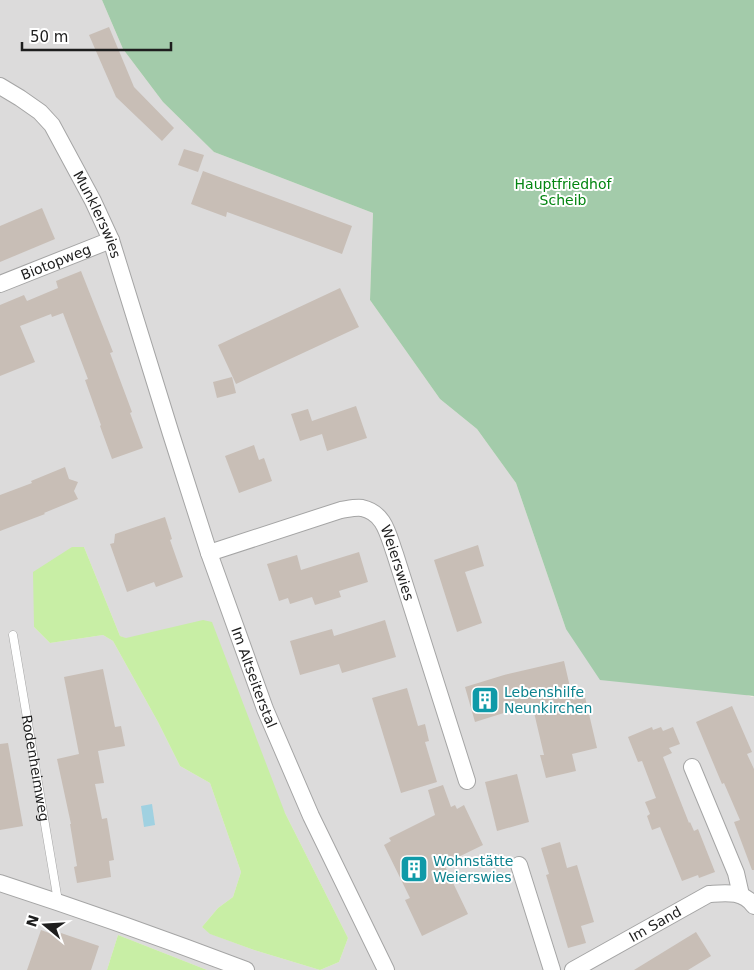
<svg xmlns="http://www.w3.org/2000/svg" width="754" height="970" font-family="'DejaVu Sans',sans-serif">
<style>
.residential{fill:#dcdbdb;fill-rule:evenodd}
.grass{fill:#c8eea5}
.cemetery{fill:#a3cbaa}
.water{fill:#a0d1e1}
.building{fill:#c8beb6}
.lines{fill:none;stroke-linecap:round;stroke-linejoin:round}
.lane-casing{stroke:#a5a5a5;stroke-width:9}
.street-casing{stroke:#a5a5a5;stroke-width:18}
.lane{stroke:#fff;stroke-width:8}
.street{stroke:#fff;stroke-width:16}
.labels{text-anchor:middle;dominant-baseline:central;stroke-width:4;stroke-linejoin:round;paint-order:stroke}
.park-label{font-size:14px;fill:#038511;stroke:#fff}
.street-label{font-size:14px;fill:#1e1e1e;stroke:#fff}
.culture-label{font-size:14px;fill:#0d838f;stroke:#fff;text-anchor:start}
</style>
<rect width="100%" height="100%" fill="#f0ece3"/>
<!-- residential -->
<path class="residential" d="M0,0H102L123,49L163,102L214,152L373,213L370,300L440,399L477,429L516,483L566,629L752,697L754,696V970H207L118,935L107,970H0ZM84,547L120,636L125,638L285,813L348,938L339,962L320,970L254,950L211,934L202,927L218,908L233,897L241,872L210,783L180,766L158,722L113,641L103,635L50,643L34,627Z"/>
<!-- grass -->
<g class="grass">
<polygon points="72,547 84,547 120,636 126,638 203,620 212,622 285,813 348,938 339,962 320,970 254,950 210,934 202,927 218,908 233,897 241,872 210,783 180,766 158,722 113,641 103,635 50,643 34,627 33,572"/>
<polygon points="118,935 207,970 107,970"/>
</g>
<!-- cemetery -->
<polygon class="cemetery" points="102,0 754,0 754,696 600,680 566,629 516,483 477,429 440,399 370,300 373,213 214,152 163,102 123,49"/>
<!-- water -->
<polygon class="water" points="152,804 155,825 144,827 141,806"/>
<!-- building -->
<g class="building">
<polygon points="109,27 134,87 174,128 162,141 116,97 89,35"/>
<polygon points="184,149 204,155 198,172 178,165"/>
<polygon points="203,171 352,226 342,254 227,212 226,217 191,204"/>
<polygon points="42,208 55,239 0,262 0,226"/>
<polygon points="81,271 113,352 110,353 132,412 130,413 143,448 112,459 100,426 101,425 85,380 88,379 63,313 52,317 51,314 20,326 35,362 0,376 0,305 24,295 27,301 58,288 56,281"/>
<polygon points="340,288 359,327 236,384 218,345"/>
<polygon points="232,377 236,393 217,398 213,382"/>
<polygon points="356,406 367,438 327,451 322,434 300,441 291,414 308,409 312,421"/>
<polygon points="254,445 259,460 264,458 272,481 239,493 225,456"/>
<polygon points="65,467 69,479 78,482 74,491 78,499 44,513 45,514 0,531 0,495 32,483 31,481"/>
<polygon points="165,517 172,539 170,540 183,577 156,587 154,582 127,592 110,544 114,543 115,534"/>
<polygon points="478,545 484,566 465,572 482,623 457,632 434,560"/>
<polygon points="359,552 368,582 339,591 341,597 315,605 312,597 290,604 288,598 279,601 267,564 297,555 301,570"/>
<polygon points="385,620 396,657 342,673 339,664 300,675 290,641 332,629 334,636"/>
<polygon points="564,661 573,700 585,697 597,748 572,754 576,771 546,778 540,755 544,755 532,704 475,722 465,687 504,675"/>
<polygon points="103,669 115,727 121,726 125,746 98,751 104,783 95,784 102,819 107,818 114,860 109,861 111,877 77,883 74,867 77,866 70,824 71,824 57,759 79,754 64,677"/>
<polygon points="407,688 418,726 425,724 429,741 425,742 437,782 401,793 372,698"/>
<polygon points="732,706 752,752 747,754 754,769 754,870 752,870 734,822 740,820 724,783 722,784 696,722"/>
<polygon points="652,727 653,730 661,727 663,731 673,727 680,744 669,748 672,753 663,757 689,823 690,822 694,831 698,829 715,872 699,878 698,875 682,881 660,827 652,830 647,816 650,814 645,802 656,798 642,761 638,762 628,737"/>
<polygon points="8,743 23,826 0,830 0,744"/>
<polygon points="517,774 529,822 497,831 485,782"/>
<polygon points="443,785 451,807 455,805 457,809 464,805 483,845 444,864 468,914 422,936 405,900 410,898 384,845 391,841 389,838 435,815 428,790"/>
<polygon points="560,842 567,868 577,865 594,922 581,926 586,943 568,948 546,875 549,874 541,848"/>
<polygon points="41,930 60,937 61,933 99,946 91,970 27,970"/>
<polygon points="696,932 711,956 688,970 634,970"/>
</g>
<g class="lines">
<defs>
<g id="lane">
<path id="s1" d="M13,635L58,901"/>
</g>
<g id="street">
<path id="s2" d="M0,86L20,98L40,112L52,125L93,201L111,240L171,434L209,553L265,709L311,816L386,970"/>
<path id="s3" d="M0,284L111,240"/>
<path id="s4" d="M209,553L341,510C348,509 356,507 362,508C385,513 388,535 395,554L467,781"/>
<polyline points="692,767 736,873 741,895"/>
<polyline points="519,865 552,970"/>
<path d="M0,883C83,910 165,939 246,970"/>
<path id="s5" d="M573,970L709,894C725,893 743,890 754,906"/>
</g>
</defs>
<!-- lane casing -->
<use href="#lane" class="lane-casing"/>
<!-- street casing -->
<use href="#street" class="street-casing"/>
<!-- lane -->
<use href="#lane" class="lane"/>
<!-- street -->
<use href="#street" class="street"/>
</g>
<!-- icons -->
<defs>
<symbol id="building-square" viewBox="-11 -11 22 22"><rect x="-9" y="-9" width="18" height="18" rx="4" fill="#0f9aa8" stroke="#fff"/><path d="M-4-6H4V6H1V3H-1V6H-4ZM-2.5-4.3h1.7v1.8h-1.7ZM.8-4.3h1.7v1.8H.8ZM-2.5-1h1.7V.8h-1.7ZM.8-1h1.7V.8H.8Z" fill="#fff"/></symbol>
</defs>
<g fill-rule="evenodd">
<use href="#building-square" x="469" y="684" width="32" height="32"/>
<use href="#building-square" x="398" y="853" width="32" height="32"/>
</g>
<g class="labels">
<!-- park labels -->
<g class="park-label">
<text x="563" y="184">Hauptfriedhof<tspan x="563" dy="16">Scheib</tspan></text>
</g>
<!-- street labels -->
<g class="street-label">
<text stroke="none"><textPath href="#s2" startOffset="166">Munklerswies</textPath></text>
<text stroke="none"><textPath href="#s3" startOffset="60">Biotopweg</textPath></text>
<text stroke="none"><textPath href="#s4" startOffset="229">Weierswies</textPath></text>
<text stroke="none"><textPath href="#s2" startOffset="655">Im Altseiterstal</textPath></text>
<text stroke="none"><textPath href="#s1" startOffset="135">Rodenheimweg</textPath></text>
<text stroke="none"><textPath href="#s5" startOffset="94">Im Sand</textPath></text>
</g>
<!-- culture labels -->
<g class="culture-label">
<text x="504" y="692">Lebenshilfe<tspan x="504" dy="16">Neunkirchen</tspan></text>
<text x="433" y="861">Wohnstätte<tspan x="433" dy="16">Weierswies</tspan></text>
</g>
</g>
<!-- north arrow -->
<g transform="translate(45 925) rotate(288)" stroke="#ffffff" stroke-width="4" paint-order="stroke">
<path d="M0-4L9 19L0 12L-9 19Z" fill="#1e1e1e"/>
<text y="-8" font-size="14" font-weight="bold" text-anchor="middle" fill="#1e1e1e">N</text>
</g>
<!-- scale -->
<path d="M22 42v8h149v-8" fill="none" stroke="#1e1e1e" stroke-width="2.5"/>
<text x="30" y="42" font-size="15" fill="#1e1e1e" stroke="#ffffff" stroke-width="4" paint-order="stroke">50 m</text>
</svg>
